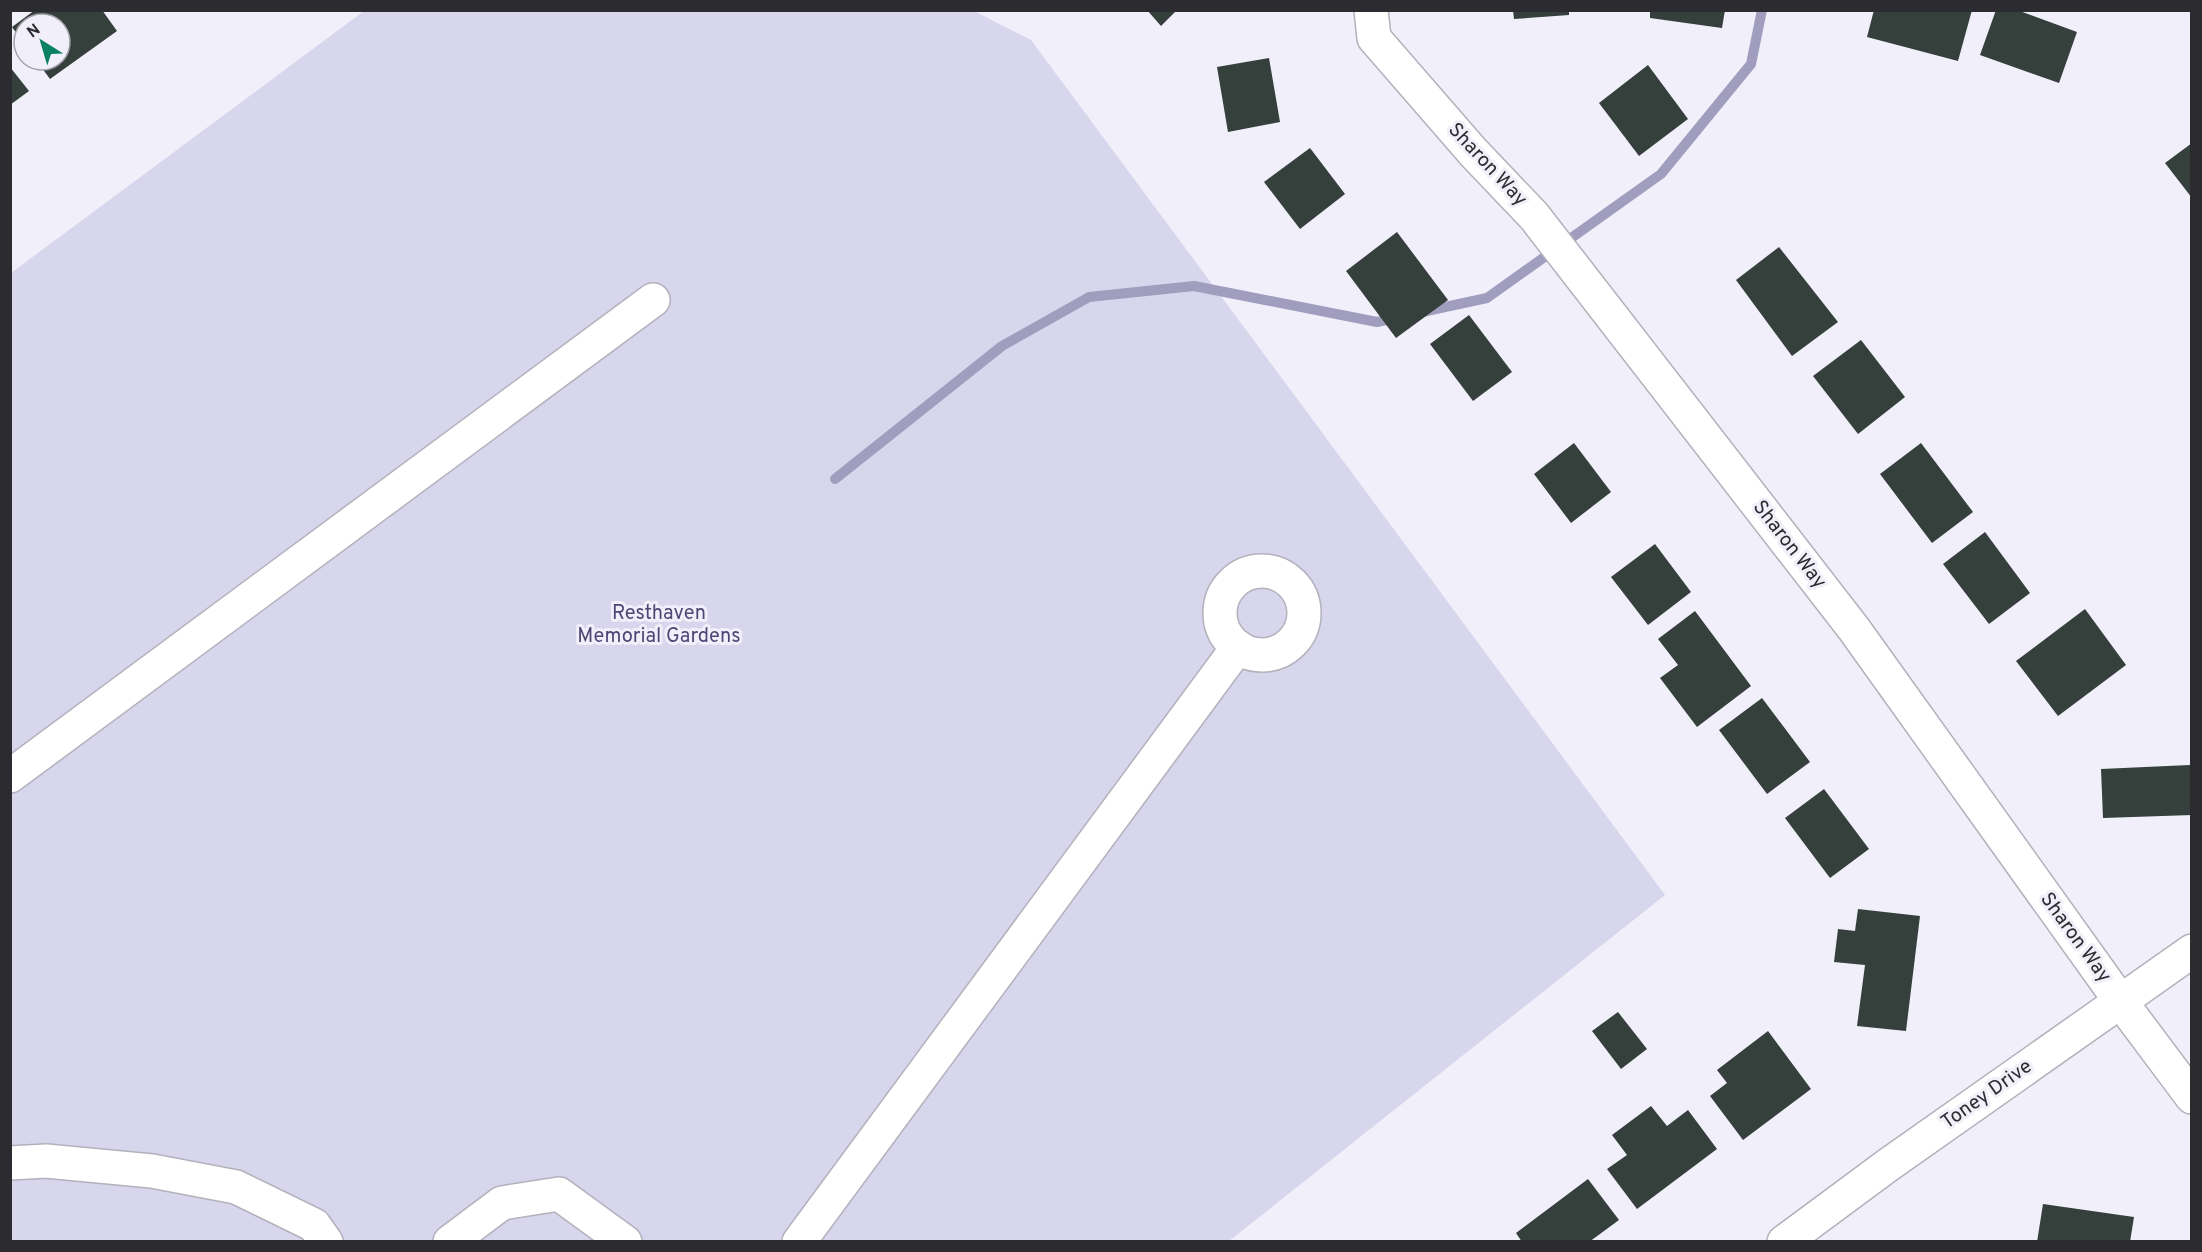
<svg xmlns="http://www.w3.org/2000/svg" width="2202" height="1252" font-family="Overpass,sans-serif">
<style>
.green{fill:#d8d6ec}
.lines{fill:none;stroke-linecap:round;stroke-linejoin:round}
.stream{stroke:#a19dbe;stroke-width:10}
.building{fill:#353f3b}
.minor-casing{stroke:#b2b1bc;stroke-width:36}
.minor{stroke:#fff;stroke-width:33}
.labels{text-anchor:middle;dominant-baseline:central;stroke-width:6;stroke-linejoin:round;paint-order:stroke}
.street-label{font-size:20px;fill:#2c2c30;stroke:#f0effa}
.park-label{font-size:20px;fill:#4f4676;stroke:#f0effa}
</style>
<rect width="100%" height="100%" fill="#f0effa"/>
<!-- green -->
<polygon class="green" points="972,10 1031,40 1665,895 1229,1241 11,1242 11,273 364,11"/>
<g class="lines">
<!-- stream -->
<g class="stream">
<polyline points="1422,312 1487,298 1661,174 1751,64 1762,10"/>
<polyline points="835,479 1002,346 1089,297 1194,286 1377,322 1395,318"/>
</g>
</g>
<!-- building -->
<g class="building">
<polygon points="35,10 102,10 117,31 50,79 36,60 60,60 60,24 24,24 24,44 12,27"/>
<polygon points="1147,10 1177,10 1161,26"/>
<polygon points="1513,10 1569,10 1569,15 1514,19"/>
<polygon points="1650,10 1725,10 1722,28 1650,18"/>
<polygon points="1874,10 1972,10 1958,61 1867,37"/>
<polygon points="1996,10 2017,10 2077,32 2059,83 1980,55"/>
<polygon points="1269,58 1280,122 1228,132 1217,67"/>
<polygon points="1648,65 1688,119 1639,156 1599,103"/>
<polygon points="10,67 29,91 10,105"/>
<polygon points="2192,143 2192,198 2165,163"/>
<polygon points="1310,148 1345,194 1300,229 1264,182"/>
<polygon points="1397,232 1448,300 1396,338 1346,271"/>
<polygon points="1779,247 1838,322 1792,356 1736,280"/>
<polygon points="1469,315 1512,372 1473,401 1430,344"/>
<polygon points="1861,340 1905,397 1858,434 1813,376"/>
<polygon points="1574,443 1611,492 1571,523 1534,474"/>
<polygon points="1921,443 1973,512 1932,543 1880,474"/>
<polygon points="1985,532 2030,593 1989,624 1943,564"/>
<polygon points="1655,544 1691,592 1648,625 1611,577"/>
<polygon points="2085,609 2126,665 2058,716 2016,661"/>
<polygon points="1695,611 1751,686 1697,727 1660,678 1678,665 1658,639"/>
<polygon points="1762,698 1810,762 1767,794 1719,730"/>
<polygon points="2190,765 2192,815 2103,818 2101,769"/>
<polygon points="1824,789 1869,849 1830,878 1785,818"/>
<polygon points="1858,909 1920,916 1906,1031 1857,1026 1865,965 1834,962 1838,929 1855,931"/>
<polygon points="1618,1012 1647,1049 1621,1069 1592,1031"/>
<polygon points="1768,1031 1811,1089 1743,1140 1710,1096 1727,1083 1717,1070"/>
<polygon points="1651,1106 1667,1126 1688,1110 1717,1149 1637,1209 1607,1169 1627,1155 1612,1135"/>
<polygon points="1588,1179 1619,1220 1589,1242 1522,1242 1516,1233"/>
<polygon points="2043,1204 2134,1217 2130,1242 2037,1242"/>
</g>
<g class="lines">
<defs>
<g id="minor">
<polyline points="1371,10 1374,38 1473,152 1534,216 1854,629 2121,1002 2192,1097"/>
<circle cx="1262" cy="613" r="42"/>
<polyline points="10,776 653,300"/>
<polyline points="10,1163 46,1161 152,1171 236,1187 314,1225 326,1242"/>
<polyline points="450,1242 502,1203 559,1194 625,1242"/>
<polyline points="799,1242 1238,647"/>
<polyline points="1784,1242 1888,1165 2192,951"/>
</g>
</defs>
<!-- minor casing -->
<use href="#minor" class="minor-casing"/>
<!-- minor -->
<use href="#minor" class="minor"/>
</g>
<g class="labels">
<!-- street labels -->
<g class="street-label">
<text transform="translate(1487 165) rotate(47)">Sharon Way</text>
<text transform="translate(1789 545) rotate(52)">Sharon Way</text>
<text transform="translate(2075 938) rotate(54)">Sharon Way</text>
<text transform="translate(1987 1095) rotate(-35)">Toney Drive</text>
</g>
<!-- park labels -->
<g class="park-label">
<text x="659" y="614">Resthaven<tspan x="659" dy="23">Memorial Gardens</tspan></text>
</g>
</g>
<!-- border -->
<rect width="2202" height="1252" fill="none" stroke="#2c2c30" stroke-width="24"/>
<!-- north arrow -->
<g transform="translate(42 42) rotate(323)"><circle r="28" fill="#f0effa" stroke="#a2a1a9" stroke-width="1.5"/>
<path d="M0-4.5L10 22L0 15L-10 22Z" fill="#0a8262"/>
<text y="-9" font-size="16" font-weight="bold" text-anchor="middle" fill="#2c2c30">N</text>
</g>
</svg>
